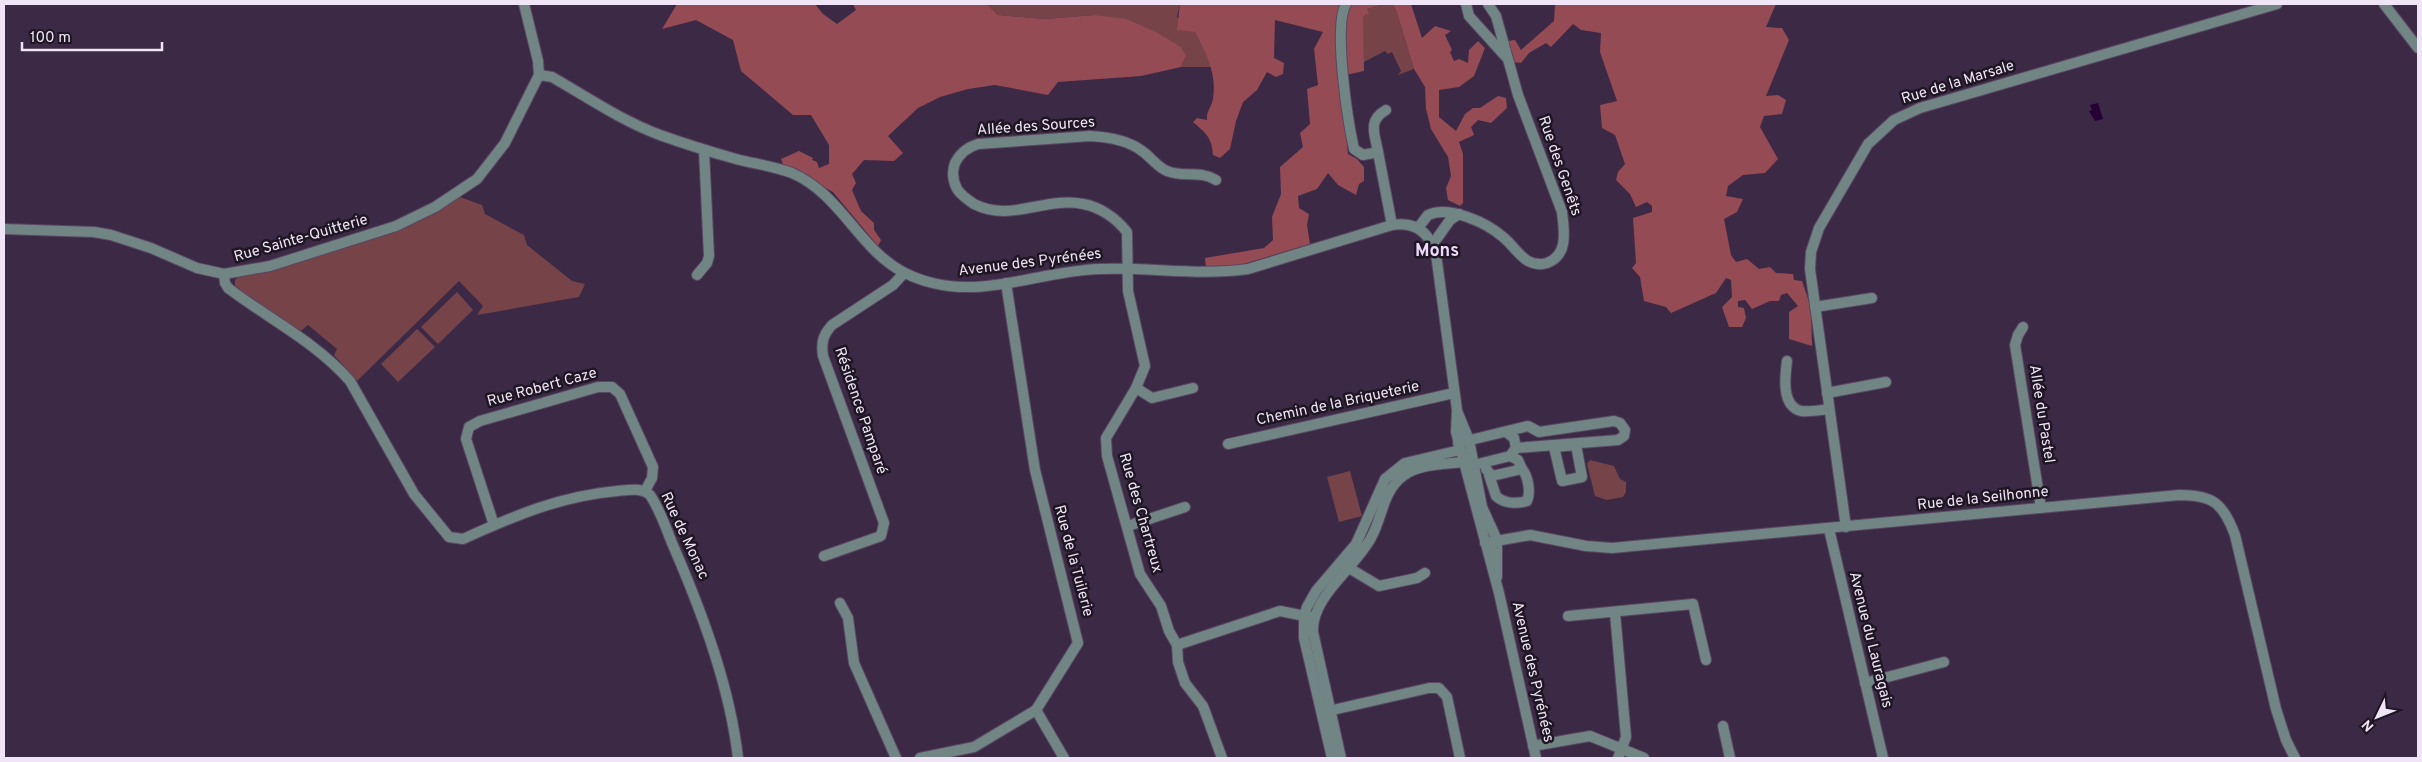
<svg xmlns="http://www.w3.org/2000/svg" width="2422" height="762" font-family="Overpass,sans-serif">
<style>
.green{fill:#754348}
.forest{fill:#944b54}
.water{fill:#250135}
.lines{fill:none;stroke-linecap:round;stroke-linejoin:round}
.minor-casing{stroke:#594762;stroke-width:12}
.minor{stroke:#708584;stroke-width:10}
.labels{text-anchor:middle;dominant-baseline:central;stroke-width:5;stroke-linejoin:round;paint-order:stroke}
.street-label{font-size:15px;fill:#f0e4f7;stroke:#1e1623}
.quarter-label{font-size:18px;font-weight:bold;fill:#f1d9fe;stroke:#1e1623}
</style>
<rect width="100%" height="100%" fill="#3c2946"/>
<!-- green -->
<g class="green">
<polygon points="987,4 1180,4 1177,17 1195,32 1213,67 1181,67 1186,56 1095,15 1045,19 998,15"/>
<polygon points="1384,4 1392,4 1396,10 1414,69 1398,75 1401,71 1392,52 1388,54 1385,51 1362,63 1363,16 1367,9"/>
<polygon points="460,197 482,205 485,214 524,235 527,245 572,281 585,284 579,297 477,315 483,306 459,281 357,381 334,355 337,349 308,325 301,331 235,287 235,280 238,277 300,262 394,232"/>
<polygon points="457,292 473,310 438,344 421,327"/>
<polygon points="417,329 435,347 398,382 381,364"/>
<polygon points="1590,460 1614,466 1620,479 1626,482 1626,492 1623,497 1607,500 1595,496 1587,464"/>
<polygon points="1350,471 1362,516 1339,522 1327,477"/>
</g>
<!-- forest -->
<g class="forest">
<polygon points="677,4 815,4 823,14 837,24 856,10 853,4 987,4 998,15 1045,19 1095,15 1126,19 1156,32 1181,47 1186,56 1181,67 1141,76 1058,82 1048,95 995,85 968,89 940,97 918,108 888,136 903,153 894,161 864,160 852,174 856,183 852,190 861,211 874,223 874,230 881,240 878,246 833,192 784,167 781,159 799,151 813,158 812,160 817,162 819,168 829,164 829,145 811,115 793,115 741,71 733,40 696,20 662,29"/>
<path d="M1180,4H1384L1367,9L1369,14L1363,16L1364,71L1346,75L1341,74L1348,154L1357,159L1364,167V181L1359,184L1356,195L1338,185L1328,173L1317,189L1298,196L1299,208L1309,214L1307,225L1310,244L1240,265L1206,268L1205,258L1264,248L1273,240L1272,217L1281,194L1280,167L1303,147L1300,133L1310,124L1307,89L1318,85L1314,49L1323,32L1275,20L1274,58L1284,63L1283,74L1276,77L1267,72L1257,90L1243,102L1236,121L1230,149L1220,158L1213,155C1212,138 1206,133 1193,122L1197,118L1207,120C1206,111 1212,107 1213,98C1217,73 1206,54 1195,32L1177,30Z"/>
<polygon points="1392,4 1411,4 1422,38 1435,26 1451,31 1445,35 1452,50 1450,52 1454,61 1459,59 1468,63 1469,50 1478,41 1485,48 1474,76 1459,87 1439,90 1439,117 1456,131 1465,114 1473,108 1480,108 1498,96 1506,98 1507,108 1491,123 1478,120 1471,127 1474,135 1459,142 1463,154 1463,203 1460,206 1448,200 1446,188 1451,176 1448,157 1431,129 1426,109 1425,87 1414,69 1396,10"/>
<polygon points="1555,4 1776,4 1766,27 1782,28 1789,40 1766,96 1778,95 1786,100 1782,114 1764,116 1760,127 1778,159 1765,173 1743,175 1728,186 1726,196 1743,199 1737,212 1724,219 1731,255 1736,262 1747,259 1759,269 1770,267 1776,273 1793,274 1794,280 1802,281 1811,307 1812,346 1789,339 1789,312 1798,306 1787,293 1781,295 1779,301 1770,301 1752,309 1745,300 1738,301 1738,307 1744,308 1746,318 1742,327 1729,327 1722,307 1732,297 1731,280 1726,278 1716,293 1671,313 1666,307 1644,301 1640,277 1632,268 1636,263 1633,218 1652,212 1652,206 1647,202 1636,207 1630,194 1616,180 1618,172 1625,164 1615,135 1602,128 1600,105 1617,101 1600,52 1601,33 1581,30 1573,24 1551,47 1546,43 1529,53 1521,63 1514,62 1507,41 1515,40 1521,50 1554,21"/>
</g>
<!-- water -->
<polygon class="water" points="2098,103 2103,119 2095,121 2089,111 2092,110 2090,105"/>
<g class="lines">
<defs>
<g id="minor">
<path d="M1346,4C1333,27 1348,122 1354,149L1363,155L1378,152L1392,225"/>
<polyline points="1466,4 1469,16 1506,57"/>
<polyline points="2384,4 2418,48"/>
<path d="M539,75L552,77C587,97 622,121 660,135C685,144 711,152 736,159C755,164 774,166 792,173C842,195 859,250 905,273C972,306 1032,271 1100,269C1150,267 1199,276 1248,269L1392,225C1415,221 1429,232 1436,254L1457,410L1456,432L1499,593L1536,758"/>
<path d="M1378,152C1375,134 1367,121 1386,110"/>
<path d="M1216,180C1200,170 1183,178 1167,171C1157,167 1151,157 1142,151C1128,140 1108,137 1090,136L978,144C968,147 960,153 955,163C952,171 953,181 957,189C961,195 968,200 974,204C1011,223 1045,196 1083,204C1100,207 1116,218 1127,232L1128,291L1145,366L1136,388L1106,438L1107,456L1140,574L1161,606L1169,631L1177,645L1178,662L1185,683L1203,706L1222,758"/>
<path d="M1418,228L1428,215C1449,205 1487,223 1503,237C1512,244 1518,255 1528,261C1534,264 1541,265 1547,263C1569,255 1564,230 1562,212L1518,95L1496,16L1488,4"/>
<polyline points="4,229 94,232 111,235 151,248 197,268 224,274 270,266 396,226 435,207 477,179 505,143 539,75 538,61 524,4"/>
<polyline points="1433,244 1450,220 1459,214"/>
<path d="M224,274L225,283L228,288C269,319 316,342 350,381L414,494L449,537L463,539C514,516 560,496 617,491C628,490 641,487 650,495C661,511 667,532 675,550C703,615 730,688 738,758"/>
<polyline points="697,275 707,263 709,256 704,150"/>
<polyline points="1815,307 1872,298"/>
<polyline points="2023,327 2018,335 2015,345 2041,508"/>
<path d="M1787,361C1785,376 1781,406 1801,411C1810,412 1821,410 1829,409"/>
<polyline points="1136,388 1152,398 1193,388"/>
<polyline points="1827,393 1886,382"/>
<polyline points="1457,411 1469,440 1482,507 1497,540 1497,577"/>
<polyline points="1458,443 1528,426 1539,432 1614,421 1620,423 1625,430 1624,436 1618,440 1516,448"/>
<polyline points="1228,444 1454,393"/>
<polygon points="1576,445 1582,477 1562,481 1554,447"/>
<polyline points="1470,466 1510,456 1516,448 1514,438 1506,432"/>
<polyline points="1486,469 1492,476 1522,469 1518,460 1510,456"/>
<path d="M1489,475L1496,496C1504,504 1517,504 1527,501C1531,492 1528,476 1522,469"/>
<polyline points="494,525 466,439 469,427 480,421 598,387 612,387 620,394 653,467 652,478 645,491"/>
<polyline points="1128,526 1185,507"/>
<polyline points="1846,527 1810,269 1811,252 1819,228 1868,144 1894,120 1920,108 2277,4"/>
<polyline points="1829,529 1883,758"/>
<path d="M1485,543L1530,535L1586,546L1612,548L2179,495C2213,495 2223,503 2235,535L2276,709L2286,740L2295,758"/>
<path d="M824,556L881,536L884,523L823,356C821,342 823,335 832,325L893,285L904,273"/>
<polyline points="1344,565 1379,586 1417,578 1425,573"/>
<polyline points="840,603 848,618 854,663 896,758"/>
<polyline points="1615,613 1626,737 1618,758"/>
<polyline points="1568,616 1693,604 1706,660"/>
<polyline points="1177,645 1280,611 1310,617"/>
<polyline points="1865,683 1944,662"/>
<polyline points="1036,710 1064,758"/>
<polyline points="1324,712 1429,688 1439,688 1447,697 1460,758"/>
<polyline points="1723,726 1730,758"/>
<polyline points="1533,746 1590,736 1644,758"/>
<polyline points="920,758 974,747 1036,710 1078,643 1035,470 1006,283"/>
<polyline points="1332,758 1304,638 1304,616 1307,607 1316,591 1356,544 1385,479 1405,463 1460,450"/>
<path d="M1341,758L1313,632C1311,596 1356,568 1372,536C1383,515 1383,491 1403,476C1418,464 1444,464 1463,462"/>
</g>
</defs>
<!-- minor casing -->
<use href="#minor" class="minor-casing"/>
<!-- minor -->
<use href="#minor" class="minor"/>
</g>
<g class="labels">
<!-- street labels -->
<g class="street-label">
<text transform="translate(1958 83) rotate(-17)">Rue de la Marsale</text>
<text transform="translate(1036 127) rotate(-4)">Allée des Sources</text>
<text transform="translate(1559 166) rotate(71)">Rue des Genêts</text>
<text transform="translate(301 239) rotate(-16)">Rue Sainte-Quitterie</text>
<text transform="translate(1030 263) rotate(-7)">Avenue des Pyrénées</text>
<text transform="translate(542 388) rotate(-15)">Rue Robert Caze</text>
<text transform="translate(1338 404) rotate(-12)">Chemin de la Briqueterie</text>
<text transform="translate(860 411) rotate(71)">Résidence Pamparé</text>
<text transform="translate(2041 414) rotate(81)">Allée du Pastel</text>
<text transform="translate(1983 499) rotate(-6)">Rue de la Seilhonne</text>
<text transform="translate(1140 513) rotate(74)">Rue des Chartreux</text>
<text transform="translate(684 536) rotate(65)">Rue de Monac</text>
<text transform="translate(1073 561) rotate(75)">Rue de la Tuilerie</text>
<text transform="translate(1870 640) rotate(76)">Avenue du Lauragais</text>
<text transform="translate(1532 672) rotate(77)">Avenue des Pyrénées</text>
</g>
<!-- quarter labels -->
<g class="quarter-label">
<text x="1437" y="251">Mons</text>
</g>
</g>
<!-- border -->
<rect width="2422" height="762" fill="none" stroke="#f0e4f7" stroke-width="10"/>
<!-- north arrow -->
<g transform="translate(2377 717) rotate(227)" stroke="#1e1623" stroke-width="4" paint-order="stroke">
<path d="M0-4L9 19L0 12L-9 19Z" fill="#f0e4f7"/>
<text y="-8" font-size="14" font-weight="bold" text-anchor="middle" fill="#f0e4f7">N</text>
</g>
<!-- scale -->
<path d="M22 42v8h140v-8" fill="none" stroke="#f0e4f7" stroke-width="2.5"/>
<text x="30" y="42" font-size="15" fill="#f0e4f7" stroke="#1e1623" stroke-width="4" paint-order="stroke">100 m</text>
</svg>
